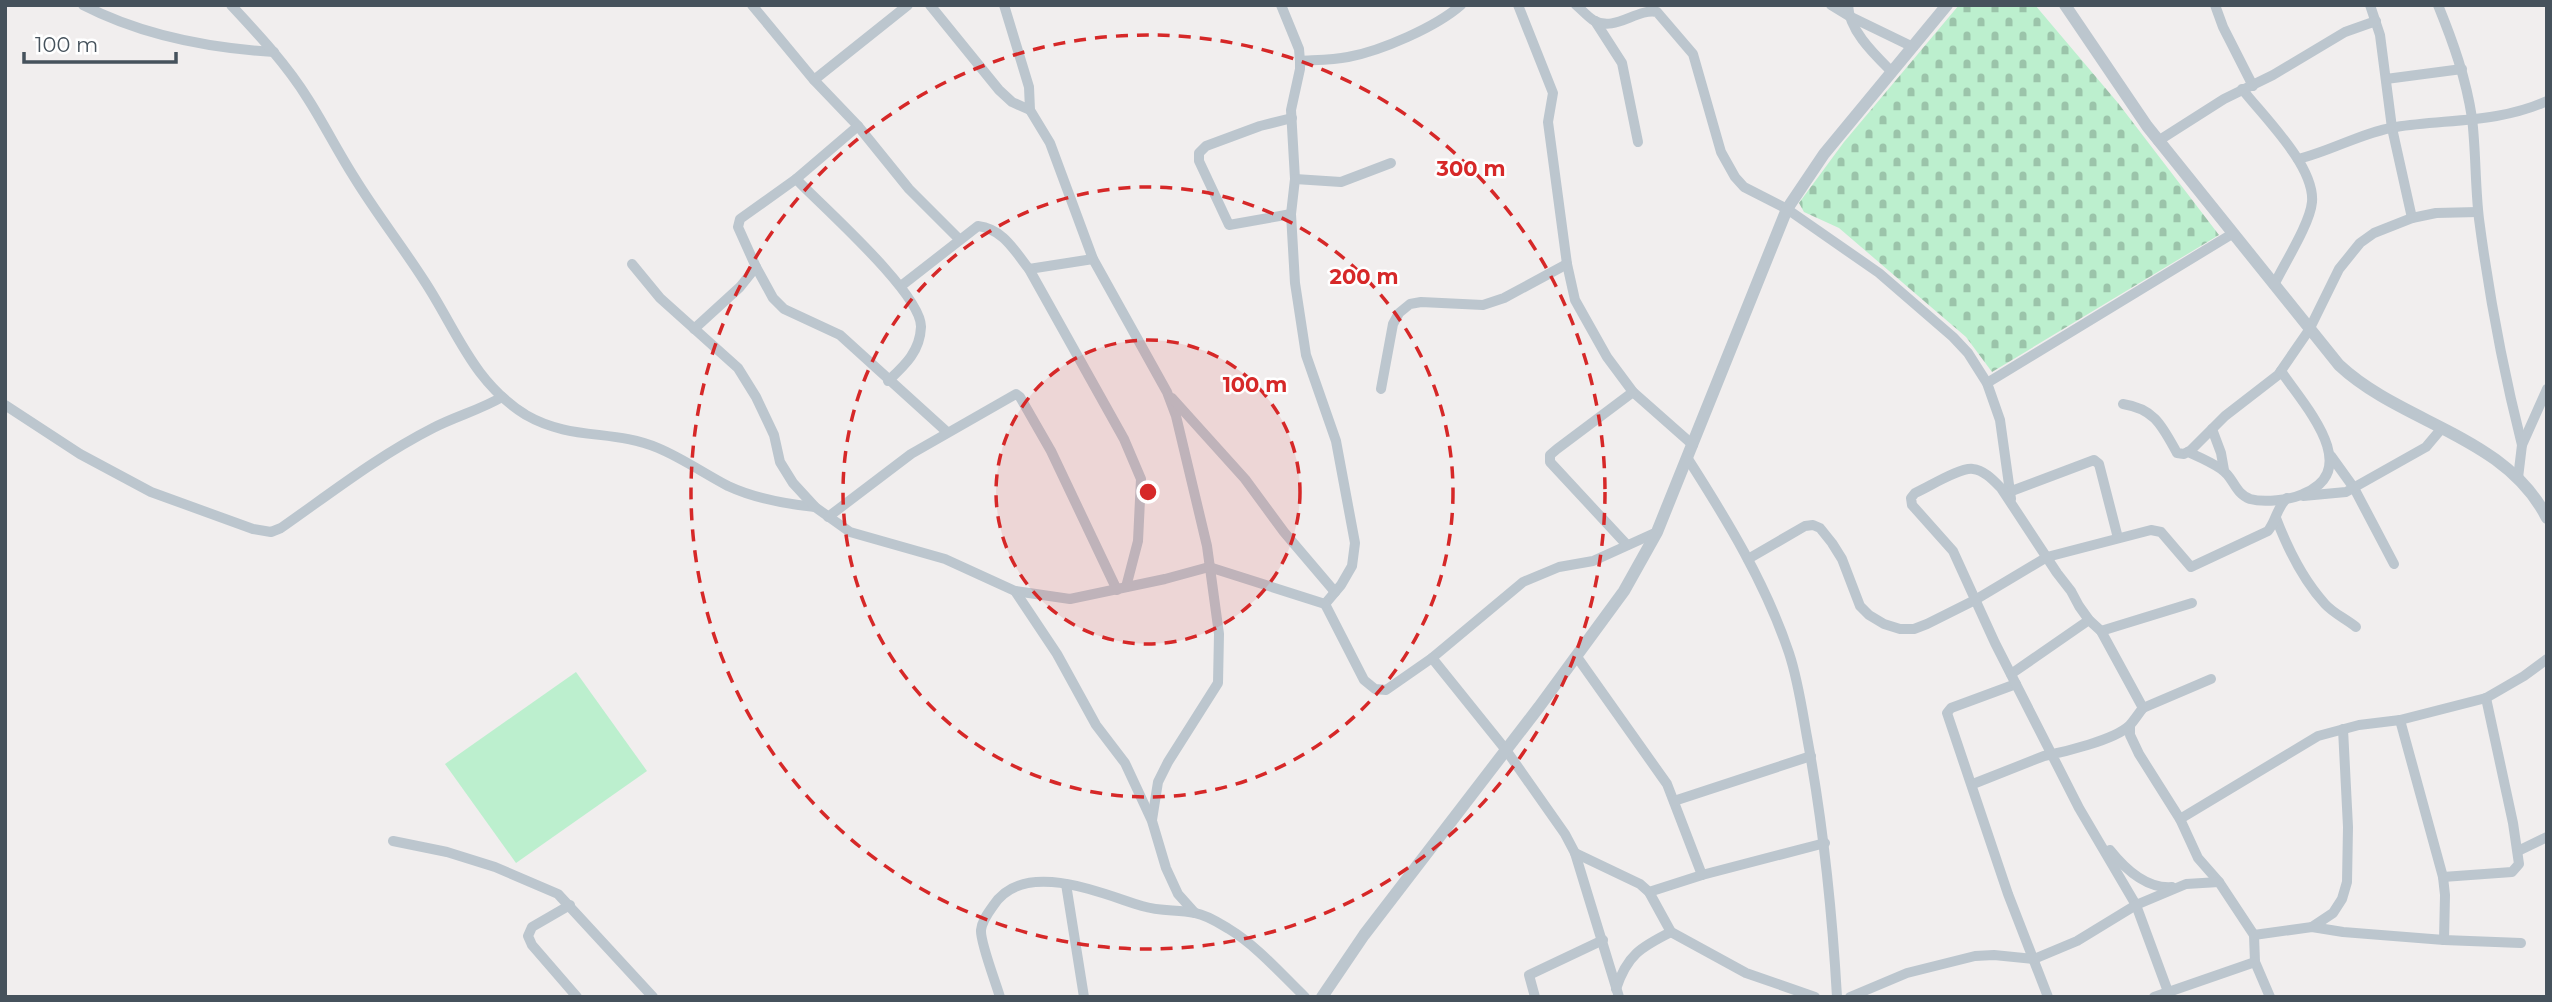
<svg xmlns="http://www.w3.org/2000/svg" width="2552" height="1002" font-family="Montserrat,sans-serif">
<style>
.cemetery{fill:url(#cemetery-stones)}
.pitch{fill:#bcefce}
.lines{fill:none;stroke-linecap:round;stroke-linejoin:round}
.minor{stroke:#bcc6ce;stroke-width:10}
.tertiary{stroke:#bcc6ce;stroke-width:12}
.ring{fill:none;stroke:#d62828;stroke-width:3.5;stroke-dasharray:12 9}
.centre{fill:#d62828;stroke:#fff;stroke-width:3.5}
.ring-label{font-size:21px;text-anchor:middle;font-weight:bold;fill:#d62828;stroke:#fff;stroke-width:5;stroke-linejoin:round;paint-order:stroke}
</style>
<defs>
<pattern id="cemetery-stones" width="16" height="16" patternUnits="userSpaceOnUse" patternTransform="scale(1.75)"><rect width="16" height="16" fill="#bcefce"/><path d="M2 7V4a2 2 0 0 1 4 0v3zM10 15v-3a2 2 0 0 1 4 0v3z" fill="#9bc4aa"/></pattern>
</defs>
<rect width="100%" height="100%" fill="#f1eeee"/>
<!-- cemetery -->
<polygon class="cemetery" points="1959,5 2035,5 2118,103 2219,235 1992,372 1966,337 1839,228 1804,212 1799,203 1844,142"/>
<!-- pitch -->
<polygon class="pitch" points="576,672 647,771 516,863 445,764"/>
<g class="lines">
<!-- minor -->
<g class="minor">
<path d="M83,5C143,36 208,48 274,52"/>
<path d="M231,5C259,35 287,65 308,99C324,124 338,152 354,177C376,213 402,246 425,282C457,331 473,382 526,415C571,441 614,429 658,448C682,458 705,474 728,486C756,499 785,504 815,507"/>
<polyline points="752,5 814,80 858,126 909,189 959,239"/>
<polyline points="930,5 999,90 1012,102 1030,110"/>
<polyline points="1004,5 1029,87 1030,110 1050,143 1093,259 1167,392 1176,416 1207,546 1219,634 1218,683 1168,762 1158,782 1152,820"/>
<polyline points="1281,5 1299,49 1300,61 1300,69 1291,110 1295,179 1291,214 1295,283 1306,355 1336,441 1355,543 1352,566 1341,585 1325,604 1364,680 1375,689 1386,690 1432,658 1506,750 1565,834 1575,853 1619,997"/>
<polyline points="1518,5 1553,93 1548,122 1567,264 1575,300 1607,357 1633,392 1693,445"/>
<path d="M1576,5C1582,10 1587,16 1593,20C1615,33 1636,8 1657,12L1693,54L1721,152L1735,177L1744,187L1787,209L1879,273L1953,337L1968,353L1987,383L2000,420L2011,499"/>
<polyline points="1831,5 1849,16 1913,47"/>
<path d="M1848,5C1849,31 1875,55 1892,72"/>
<polyline points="2215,5 2223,27 2253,86"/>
<polyline points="2370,5 2380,35 2392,128 2412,218 2436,213 2478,212"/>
<path d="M2438,5C2453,42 2466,78 2472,118C2476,151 2475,185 2479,219C2489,295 2503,370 2522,445"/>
<polyline points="1595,21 1622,63 1638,142"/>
<path d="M1300,61C1316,60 1333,60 1348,57C1381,51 1436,27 1461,5"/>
<polyline points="2386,79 2462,69"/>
<polyline points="814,80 908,5"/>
<path d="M2242,89C2263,116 2315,166 2312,202C2310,224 2284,264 2274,285"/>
<polyline points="2158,141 2224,99 2273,75 2345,32 2376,21"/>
<path d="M2298,159C2331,151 2363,132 2396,127C2447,119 2499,123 2547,101"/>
<path d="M796,179C822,206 922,294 921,327C920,352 904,366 888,381"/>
<polyline points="1295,179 1341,182 1391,163"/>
<polyline points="1291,214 1229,225 1199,161 1199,153 1206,146 1260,126 1292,118"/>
<polyline points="632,264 660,298 738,368 756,397 774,435 780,462 793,483 815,507 850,532 945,559 1015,591 1057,654 1096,725 1125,763 1152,821 1166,868 1178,894 1195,913"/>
<polyline points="756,267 773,298 784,309 840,335 947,432"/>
<polyline points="1029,269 1093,259"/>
<path d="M901,286L978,226C1003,229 1014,250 1029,269L1124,439L1141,479L1138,541L1126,587"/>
<polyline points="694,329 740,287 756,267 738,227 740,219 796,179 858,126"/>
<polyline points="1987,383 2232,234"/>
<polyline points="1381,389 1393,324 1399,313 1410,304 1421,302 1483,305 1504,298 1567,264"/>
<polyline points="1172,398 1245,479 1284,532 1335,592"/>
<path d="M2123,404C2155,409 2162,426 2177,453L2184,454L2191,450L2225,416L2278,375L2309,330L2339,269L2360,243L2374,233L2412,218"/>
<path d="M5,405L80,454L151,492L253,529L271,532L281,528C331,493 378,456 433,428C456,416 480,410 502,397"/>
<polyline points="2212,429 2221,453 2224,470"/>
<path d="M2188,452C2199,457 2211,462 2221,469C2234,477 2234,493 2250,499C2264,503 2290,500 2303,494C2365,469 2302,403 2281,371"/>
<polyline points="2331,456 2354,488 2394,564"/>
<path d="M1688,459C1727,520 1766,584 1789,653C1798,680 1802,709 1807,737C1823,823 1832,909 1837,997"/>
<polyline points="2518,478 2522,445 2547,389"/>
<polyline points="2009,492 2094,460 2099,464 2118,538"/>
<polyline points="2303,496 2346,492 2426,447 2442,428"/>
<polyline points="828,517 911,454 1016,394 1020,397 1051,451 1117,590"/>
<path d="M2276,518C2287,547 2304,581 2325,604C2333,613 2346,619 2356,627"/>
<polyline points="1627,545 1550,462 1550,455 1557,449 1633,392"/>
<path d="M1748,559L1805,526L1813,525L1820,528L1832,543L1842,559L1860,606L1869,615L1884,624L1900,629H1914L1927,624L1975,600L2047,557L2151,530L2161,532L2191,567L2268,531C2276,521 2277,507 2287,498"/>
<polyline points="1015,591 1070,599 1165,579 1209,567 1325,604"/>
<polyline points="2101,631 2192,603"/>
<polyline points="1577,657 1667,784 1702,875"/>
<polyline points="1432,658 1523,582 1559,567 1593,561 1657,532"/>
<polyline points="2011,674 2089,620"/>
<polyline points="2016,684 1951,708 1947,713 2008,894 2048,997"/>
<polyline points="2143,708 2211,679"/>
<polyline points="2400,720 2443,877 2445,895 2444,940"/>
<polyline points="2130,726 2130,735 2139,754 2180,819 2198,858 2219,882 2254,935 2255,962 2270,997"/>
<path d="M1973,784L2044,756C2064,752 2114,740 2129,726C2134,721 2138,714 2143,708L2101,631L2089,620L2079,606L2071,591L2057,573L2001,488C1994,481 1984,470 1973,469C1960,467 1929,487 1915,493L1911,498L1912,505L1953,551L1995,643L2079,808L2136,905L2170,997"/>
<polyline points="1674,801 1811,756"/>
<polyline points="2180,819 2318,736 2359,725 2400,720 2486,698 2524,676 2547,659"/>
<polyline points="393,841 447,852 495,867 558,894 653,997"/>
<path d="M2110,850C2125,869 2146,889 2172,887"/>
<polyline points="2518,851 2547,837"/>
<polyline points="1575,853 1640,884 1649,892 1671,932 1746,973 1815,997"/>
<polyline points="2443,877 2512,872 2519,864 2513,823 2486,698"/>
<polyline points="1066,884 1084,997"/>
<polyline points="1649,892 1702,875 1825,843"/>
<polyline points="570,905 532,927 528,936 532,945 577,997"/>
<polyline points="2312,927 2333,913 2342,899 2347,882 2348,827 2343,729"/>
<polyline points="2254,935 2312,927 2343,932 2444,940 2521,943"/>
<path d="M1616,989C1627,955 1641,947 1671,932"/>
<path d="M1000,997C996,983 980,942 981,930C982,921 988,913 993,906C1023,858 1102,894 1142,906C1162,912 1177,909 1195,913C1207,915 1219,923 1229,929C1257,946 1281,974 1305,997"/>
<polyline points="1535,997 1529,975 1603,940"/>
<polyline points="1850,997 1907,973 1975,956 1994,955 2034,959 2077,941 2136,905 2186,884 2219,882"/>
<polyline points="2154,997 2255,962"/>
</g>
<!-- tertiary -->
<g class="tertiary">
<path d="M2065,5L2147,126L2339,365C2402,424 2505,435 2547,518"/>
<polyline points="1322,997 1364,935 1539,707 1624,591 1657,532 1787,209 1824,154 1947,5"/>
</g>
</g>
<!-- distance rings -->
<circle cx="1148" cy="492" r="152" fill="#d62828" fill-opacity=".12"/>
<g class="ring">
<circle cx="1148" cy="492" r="152"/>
<circle cx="1148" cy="492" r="305"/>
<circle cx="1148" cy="492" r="457"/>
</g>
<circle cx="1148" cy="492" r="10" class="centre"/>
<g class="ring-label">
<text x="1471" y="176">300 m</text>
<text x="1364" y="284">200 m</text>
<text x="1255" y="392">100 m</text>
</g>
<!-- border -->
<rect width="2552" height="1002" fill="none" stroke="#46525c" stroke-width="14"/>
<!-- scale -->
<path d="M24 52v10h152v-10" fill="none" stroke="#46525c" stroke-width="3.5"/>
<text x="35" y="52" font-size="21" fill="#46525c" stroke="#ffffff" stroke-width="5" paint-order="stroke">100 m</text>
</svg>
